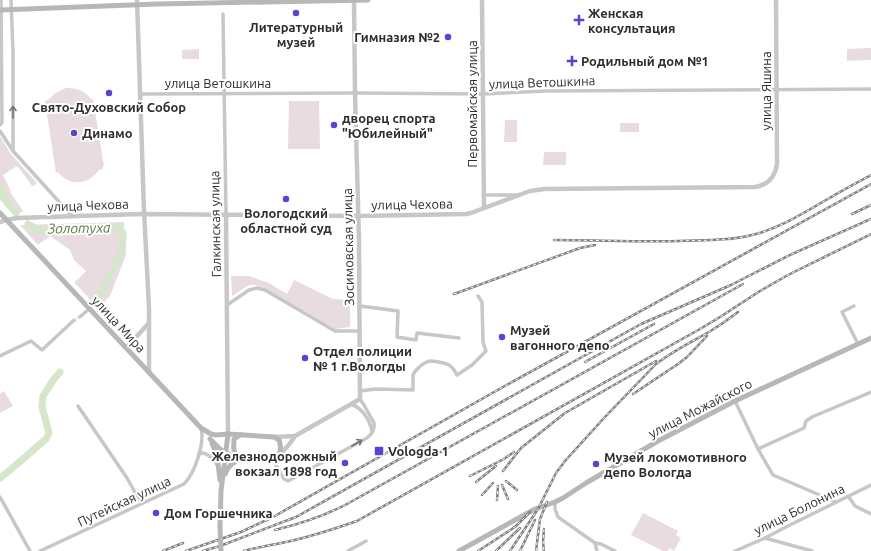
<svg xmlns="http://www.w3.org/2000/svg" width="871" height="551" font-family="Ubuntu,sans-serif">
<style>
.green{fill:#e9dce0}
.lines{fill:none;stroke-linecap:round;stroke-linejoin:round}
.river{stroke:#d5e6ca;stroke-width:7}
.minor-tunnel{stroke:#d5d5d5;stroke-width:3.5;stroke-dasharray:3.5 2;stroke-linecap:butt}
.minor{stroke:#c7c7c7;stroke-width:3.5}
.tertiary{stroke:#c7c7c7;stroke-width:4.5}
.secondary{stroke:#b7b7b7;stroke-width:5}
.rail-casing{stroke:#828282;stroke-width:2.5}
.rail{stroke:#fff;stroke-width:1;stroke-dasharray:3;stroke-linecap:butt}
.secondary-bridge{stroke:#b7b7b7;stroke-width:5}
.oneway{stroke:#727272}
.poi-dot{fill:#5844cf;stroke:#fff;stroke-width:1.5}
.labels{text-anchor:middle;dominant-baseline:central;stroke-width:4;stroke-linejoin:round;paint-order:stroke}
.poi-label{font-size:13px;font-weight:bold;fill:#2d2d2d;stroke:#fff;text-anchor:start}
.street-label{font-size:13px;fill:#2d2d2d;stroke:#fff}
.water-label{font-size:14px;font-style:italic;fill:#5a7e42;stroke:#fff}
</style>
<rect width="100%" height="100%" fill="#fff"/>
<!-- green -->
<g class="green">
<polygon points="871,48 871,60 847,61 847,49"/>
<polygon points="199,49 199,59 182,59 182,50"/>
<path d="M66,88C77,88 84,90 91,99H93L104,166H103V169L99,170C88,185 70,187 58,172L56,173L45,101L48,100L55,93Z"/>
<polygon points="289,101 319,101 320,149 288,149"/>
<polygon points="505,120 517,120 517,142 504,142"/>
<rect x="620" y="123" width="19" height="9"/>
<polygon points="0,136 11,154 37,183 35,185 32,186 24,175 23,173 17,166 3,175 8,185 12,195 23,211 23,212 14,213 0,200"/>
<polygon points="544,152 566,152 566,165 543,165"/>
<polygon points="124,222 126,255 110,296 98,308 74,282 77,280 86,271 74,260 70,250 50,236 38,245 20,225"/>
<polygon points="231,276 249,276 269,283 287,294 294,280 333,299 350,300 350,327 335,329 265,288 255,285 249,285 232,296"/>
<polygon points="4,391 13,406 0,413 0,394"/>
<polygon points="643,513 678,531 676,535 681,538 674,551 669,548 668,551 663,551 631,535"/>
</g>
<g class="lines">
<!-- river -->
<g class="river">
<polyline points="0,189 7,203 16,213"/>
<path d="M28,224L35,228L46,231L66,228L117,227L123,233C123,239 123,246 121,252C119,261 114,267 110,275C105,285 100,294 96,304"/>
<polyline points="0,478 9,471 46,439 49,433 42,407 43,396 54,379 60,372"/>
</g>
<!-- minor-tunnel -->
<polyline class="minor-tunnel" points="73,321 81,316"/>
<!-- minor -->
<g class="minor">
<polyline points="11,0 13,52 13,151"/>
<polyline points="223,14 226,214"/>
<polyline points="141,94 355,93 483,94 546,91 871,89"/>
<polyline points="0,125 2,122 1,0"/>
<polyline points="0,131 13,151 72,216"/>
<polyline points="483,195 517,195"/>
<polyline points="227,305 249,290 257,288 265,290 335,331 360,331"/>
<polyline points="360,306 398,311 397,337 416,340 417,333 459,338"/>
<polyline points="854,306 842,312 858,344"/>
<polyline points="81,316 89,309"/>
<polyline points="0,356 31,341 42,350 73,321"/>
<path d="M360,391L376,389L413,390V375C415,370 424,362 430,361C434,361 446,363 449,365C453,367 455,372 457,375L472,365L486,351L483,342L482,302L478,296"/>
<polyline points="735,401 758,449 773,475 836,502"/>
<path d="M351,404C362,408 370,420 372,431"/>
<polyline points="78,406 127,478 141,503"/>
<polyline points="758,449 804,428 806,421 812,417 871,392"/>
<path d="M199,454L202,453C210,454 214,460 218,466"/>
<path d="M272,460H273L284,479L288,481L367,438C372,434 375,429 374,423L364,405L360,399"/>
<polyline points="848,496 855,506 871,514"/>
<polyline points="0,497 30,551"/>
<polyline points="555,502 555,509 558,517 595,543 597,551"/>
<polyline points="765,538 812,551"/>
<polyline points="595,543 601,544 615,551"/>
<path d="M40,551L184,484C195,473 205,443 201,428"/>
<polyline points="348,551 366,541"/>
<polyline points="735,551 765,538 786,527 871,485"/>
</g>
<!-- tertiary -->
<g class="tertiary">
<polyline points="137,0 144,211 149,308 149,373"/>
<polyline points="482,0 484,208"/>
<polyline points="226,214 228,434"/>
<path d="M0,222L6,220L17,218L140,214L358,216L466,214L471,213L530,191L544,189L755,187C768,185 775,177 777,164L776,0"/>
<polyline points="126,348 149,323"/>
<polyline points="274,437 295,436 360,399 359,242 355,93 354,0"/>
<polyline points="279,456 291,442 295,436"/>
</g>
<!-- secondary -->
<g class="secondary">
<polyline points="0,10 157,4 368,0"/>
<path d="M0,213L201,428L211,434L216,435L228,434L274,437L279,440C282,448 281,455 273,460L238,457L230,455L221,450L210,439"/>
<polyline points="212,443 217,456 220,480"/>
<path d="M238,457C232,452 234,446 234,439L240,435"/>
<path d="M225,474C228,466 233,461 242,459"/>
<polyline points="220,527 221,491 228,434"/>
<polyline points="459,551 535,509 555,502 563,498 586,483 658,441 735,401 871,338"/>
</g>
<defs>
<g id="rail">
<polyline points="852,214 871,205"/>
<path d="M554,240C595,240 637,242 679,241C703,240 728,241 752,235C778,229 802,214 826,200C841,191 856,183 871,175"/>
<polyline points="454,294 580,248 595,245"/>
<polyline points="585,362 654,324"/>
<polyline points="633,394 678,364 687,357 707,336"/>
<polyline points="503,471 521,448 565,413 656,361"/>
<polyline points="470,476 504,459 514,452"/>
<polyline points="506,481 517,490"/>
<polyline points="476,482 496,466"/>
<polyline points="502,485 508,499"/>
<polyline points="482,495 493,483"/>
<polyline points="497,500 498,486"/>
<polyline points="544,529 543,542 544,551"/>
<path d="M275,530C300,524 324,516 347,504L743,284"/>
<polyline points="163,551 183,543"/>
<polyline points="186,551 241,532 273,517 503,387 871,184"/>
<polyline points="203,551 220,546 296,517 641,324 731,285 790,255 871,219"/>
<path d="M244,551C258,547 272,545 286,542C310,537 334,529 357,521L700,329L720,317L760,291L788,275L871,234"/>
<polyline points="478,551 515,527 530,512"/>
<polyline points="496,551 520,528"/>
<path d="M510,551L538,509L556,473L565,461L604,418L656,364C673,351 691,342 709,332C719,326 729,319 738,312"/>
<polyline points="520,551 535,520"/>
<polyline points="536,551 540,519 547,502"/>
</g>
</defs>
<!-- rail casing -->
<use href="#rail" class="rail-casing"/>
<!-- rail -->
<use href="#rail" class="rail"/>
<!-- secondary-bridge -->
<polyline class="secondary-bridge" points="220,527 221,551"/>
</g>
<!-- one-way arrows -->
<defs><path id="oneway-shaft" d="M-6 0H5M1.5-3L5.5 0L1.5 3" fill="none" stroke-width="1.6" stroke-linecap="round" stroke-linejoin="round"/></defs>
<g class="oneway">
<use href="#oneway-shaft" transform="translate(13 112) rotate(-90)"/>
<use href="#oneway-shaft" transform="translate(357 443) rotate(-30)"/>
</g>
<!-- markers -->
<g class="poi-dot">
<circle cx="296" cy="13" r="4"/>
<path d="M577 14h4v4h4v4h-4v4h-4v-4h-4v-4h4z"/>
<circle cx="448" cy="37" r="4"/>
<path d="M570 55h4v4h4v4h-4v4h-4v-4h-4v-4h4z"/>
<circle cx="109" cy="93" r="4"/>
<circle cx="334" cy="125" r="4"/>
<circle cx="74" cy="133" r="4"/>
<circle cx="286" cy="199" r="4"/>
<circle cx="502" cy="337" r="4"/>
<circle cx="305" cy="358" r="4"/>
<rect x="374" y="446" width="10" height="10" rx="2"/>
<circle cx="345" cy="463" r="4"/>
<circle cx="596" cy="464" r="4"/>
<circle cx="156" cy="513" r="4"/>
</g>
<g class="labels">
<!-- poi labels -->
<g class="poi-label">
<text x="588" y="13">Женская<tspan x="588" dy="15">консультация</tspan></text>
<text x="296" y="27" text-anchor="middle">Литературный<tspan x="296" dy="15">музей</tspan></text>
<text x="440" y="37" text-anchor="end">Гимназия №2</text>
<text x="581" y="61">Родильный дом №1</text>
<text x="109" y="107" text-anchor="middle">Свято-Духовский Собор</text>
<text x="342" y="118">дворец спорта<tspan x="342" dy="15">"Юбилейный"</tspan></text>
<text x="82" y="133">Динамо</text>
<text x="286" y="213" text-anchor="middle">Вологодский<tspan x="286" dy="15">областной суд</tspan></text>
<text x="510" y="330">Музей<tspan x="510" dy="15">вагонного депо</tspan></text>
<text x="313" y="351">Отдел полиции<tspan x="313" dy="15">№ 1 г.Вологды</tspan></text>
<text x="388" y="451">Vologda 1</text>
<text x="337" y="456" text-anchor="end">Железнодорожный<tspan x="337" dy="15">вокзал 1898 год</tspan></text>
<text x="604" y="457">Музей локомотивного<tspan x="604" dy="15">депо Вологда</tspan></text>
<text x="164" y="513">Дом Горшечника</text>
</g>
<!-- street labels -->
<g class="street-label">
<text transform="translate(542 82) rotate(-2)">улица Ветошкина</text>
<text x="218" y="83">улица Ветошкина</text>
<text transform="translate(766 91) rotate(-90)">улица Яшина</text>
<text transform="translate(472 104) rotate(-90)">Первомайская улица</text>
<text transform="translate(412 204) rotate(-1)">улица Чехова</text>
<text transform="translate(88 205) rotate(-2)">улица Чехова</text>
<text transform="translate(215 224) rotate(-91)">Галкинская улица</text>
<text transform="translate(348 247) rotate(-91)">Зосимовская улица</text>
<text transform="translate(119 324) rotate(47)">улица Мира</text>
<text transform="translate(700 408) rotate(-27)">улица Можайского</text>
<text transform="translate(124 501) rotate(-25)">Путейская улица</text>
<text transform="translate(799 509) rotate(-26)">улица Болонина</text>
</g>
<!-- water labels -->
<g class="water-label">
<text transform="translate(79 228) rotate(-1)">Золотуха</text>
</g>
</g>
</svg>
